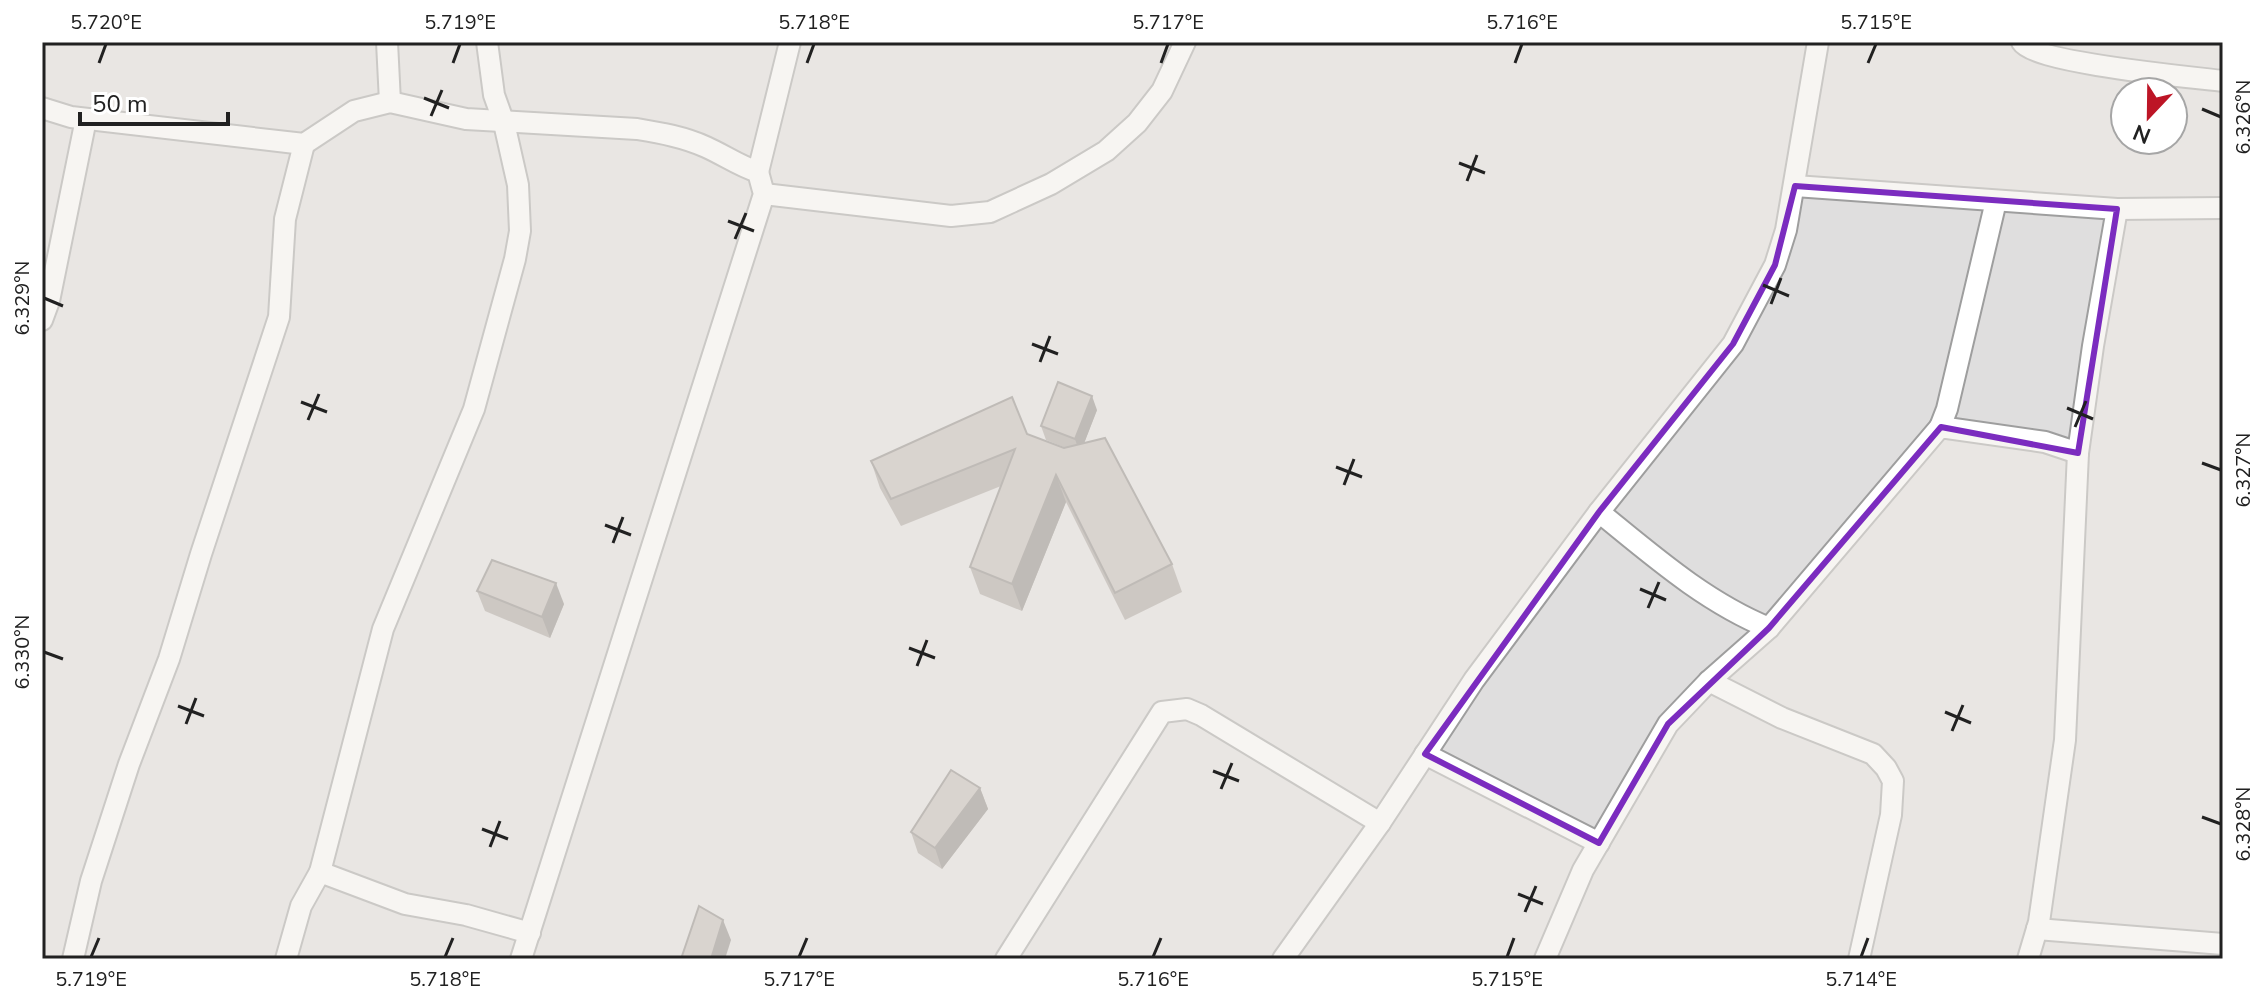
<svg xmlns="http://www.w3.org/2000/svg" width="2265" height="1001" font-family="'Nunito Sans',sans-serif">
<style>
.residential{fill:#dfdede;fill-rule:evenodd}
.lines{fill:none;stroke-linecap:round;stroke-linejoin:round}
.minor-casing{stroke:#9e9e9e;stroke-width:24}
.minor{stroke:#fff;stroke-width:20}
.wall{fill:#a39c98}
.shaded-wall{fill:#847f7c}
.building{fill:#bdb5b1;stroke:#847f7c;stroke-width:2}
.marked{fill:none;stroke:#7b2cbf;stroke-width:6;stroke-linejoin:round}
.ticks{fill:none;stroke:#212121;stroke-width:3}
.neatline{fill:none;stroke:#212121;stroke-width:3}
.ticks-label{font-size:20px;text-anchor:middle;fill:#212121}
</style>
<rect width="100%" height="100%" fill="#f0ede8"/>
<!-- residential -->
<path class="residential" d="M42,42H2223V959H42ZM2125,92H2173V140H2125Z"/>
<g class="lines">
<defs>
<g id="minor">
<polyline points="387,42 390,102"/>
<path d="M2022,42C2035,63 2191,77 2223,81"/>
<path d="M42,108L71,117L304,144L354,111L390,102L466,119L637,129C661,133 684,137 706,147C724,155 739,166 758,172L764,194L521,959"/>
<polyline points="758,172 790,42"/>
<polyline points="1795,186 2117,209 2223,208"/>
<polyline points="764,194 951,216 990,212 1051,184 1106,151 1137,123 1162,91 1185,42"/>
<polyline points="42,320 49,301 86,119"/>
<polyline points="1940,427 1947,409 1996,201"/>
<path d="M1599,512C1652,555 1705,602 1769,628"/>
<polyline points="1709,681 1782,718 1873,754 1886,768 1893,781 1891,815 1859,959"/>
<polyline points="1425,754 1599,843"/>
<polyline points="320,872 383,629 474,409 515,259 520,231 518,185 504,123 494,95 487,42"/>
<polyline points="2037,929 2223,944"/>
<polyline points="73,959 91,881 129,764 169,659 201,554 279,317 285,219 304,144"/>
<polyline points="286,959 301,906 320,872 405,904 466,915 530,933"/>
<polyline points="1006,959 1162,712 1187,709 1201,715 1380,823"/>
<polyline points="1283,959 1380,823 1474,680 1599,512 1733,344 1775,265 1786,230 1818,42"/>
<polyline points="1545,959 1583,870 1668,724 1709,681 1769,628 1940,427 2045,442 2078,453 2093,346 2117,209"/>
<polyline points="2028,959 2039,922 2065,740 2078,453"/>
</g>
</defs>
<!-- minor casing -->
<use href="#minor" class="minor-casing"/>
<!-- minor -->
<use href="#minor" class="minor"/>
</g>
<!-- wall -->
<g class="wall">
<polygon points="1097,410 1084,443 1172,564 1182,592 1125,620 1066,502 1022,611 980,594 970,567 1001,486 901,526 880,488 871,461 1027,434 1064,448 1066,448 1046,440 1041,426"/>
<polygon points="477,591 564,604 550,638 485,611"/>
<polygon points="980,788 988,809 942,869 918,853 911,832"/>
</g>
<!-- shaded-wall -->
<g class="shaded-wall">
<polygon points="1092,396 1097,410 1080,454 1075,439"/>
<polygon points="1056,475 1066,502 1022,611 1012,584"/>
<polygon points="556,583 564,604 550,638 542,617"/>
<polygon points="980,788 988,809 942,869 935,848"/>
<polygon points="723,920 731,940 725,959 711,959"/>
</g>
<!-- building -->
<g class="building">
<polygon points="1058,382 1092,396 1075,439 1041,426"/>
<polygon points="1012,397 1027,434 1064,448 1105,438 1172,564 1115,593 1056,475 1012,584 970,567 1015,449 891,499 871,461"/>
<polygon points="492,560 556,583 542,617 477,591"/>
<polygon points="951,770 980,788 935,848 911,832"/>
<polygon points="699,906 723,920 711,959 681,959"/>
</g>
<!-- marked area -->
<path d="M0 0H2265V1001H0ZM1795,186L2117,209L2078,453L1941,427L1769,628L1668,724L1599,843L1425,754L1599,512L1733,344L1775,265Z" fill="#f0ede8" fill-opacity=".55" fill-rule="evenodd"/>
<path class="marked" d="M1795,186L2117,209L2078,453L1941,427L1769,628L1668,724L1599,843L1425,754L1599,512L1733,344L1775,265Z"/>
<!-- ticks -->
<path class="ticks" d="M99,63L106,44M453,63L460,44M807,63L814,44M1161,63L1168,44M1515,63L1522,44M1868,63L1876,44M424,98L449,108M2202,109L2221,117M431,116L442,90M1459,163L1485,173M1467,181L1477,155M728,221L754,231M735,239L746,213M1763,285L1789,296M44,298L63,306M1771,304L1781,278M1032,344L1058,354M1040,362L1050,336M301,402L327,412M2067,408L2093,419M308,420L319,394M2075,427L2086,401M2202,463L2221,470M1336,467L1362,477M1344,485L1354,459M605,525L631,535M613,543L623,517M1640,589L1666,600M1648,608L1659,582M909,648L935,658M44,652L63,659M917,666L927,640M178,706L204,716M1945,712L1971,723M186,724L196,698M1952,731L1963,705M1213,771L1239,781M1221,789L1232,763M2202,817L2221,824M482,829L508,839M490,847L500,821M1518,894L1543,904M1525,912L1536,886M91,957L99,938M445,957L453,938M799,957L807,938M1153,957L1161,938M1507,957L1514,938M1861,957L1868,938"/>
<!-- border -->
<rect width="2265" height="1001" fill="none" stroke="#ffffff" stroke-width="88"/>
<!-- north arrow -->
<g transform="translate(2149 116) rotate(202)"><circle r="38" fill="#ffffff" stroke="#a6a6a6" stroke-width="2"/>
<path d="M0-6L14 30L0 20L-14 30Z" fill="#bd1526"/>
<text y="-12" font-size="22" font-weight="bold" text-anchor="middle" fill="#212121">N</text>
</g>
<!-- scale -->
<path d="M80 112v12h148v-12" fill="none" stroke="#212121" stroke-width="4"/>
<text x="92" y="112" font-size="24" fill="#212121" stroke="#ffffff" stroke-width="6" paint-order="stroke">50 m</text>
<rect x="44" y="44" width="2177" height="913" class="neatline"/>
<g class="ticks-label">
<text x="106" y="29">5.720°E</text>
<text x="460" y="29">5.719°E</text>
<text x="814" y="29">5.718°E</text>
<text x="1168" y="29">5.717°E</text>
<text x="1522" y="29">5.716°E</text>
<text x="1876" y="29">5.715°E</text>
<text transform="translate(2243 117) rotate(-90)" y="7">6.326°N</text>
<text transform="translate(22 298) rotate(-90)" y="7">6.329°N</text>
<text transform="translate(2243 470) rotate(-90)" y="7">6.327°N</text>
<text transform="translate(22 652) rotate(-90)" y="7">6.330°N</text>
<text transform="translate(2243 824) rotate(-90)" y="7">6.328°N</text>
<text x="91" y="986">5.719°E</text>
<text x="445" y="986">5.718°E</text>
<text x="799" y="986">5.717°E</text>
<text x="1153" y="986">5.716°E</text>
<text x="1507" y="986">5.715°E</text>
<text x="1861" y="986">5.714°E</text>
</g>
</svg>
